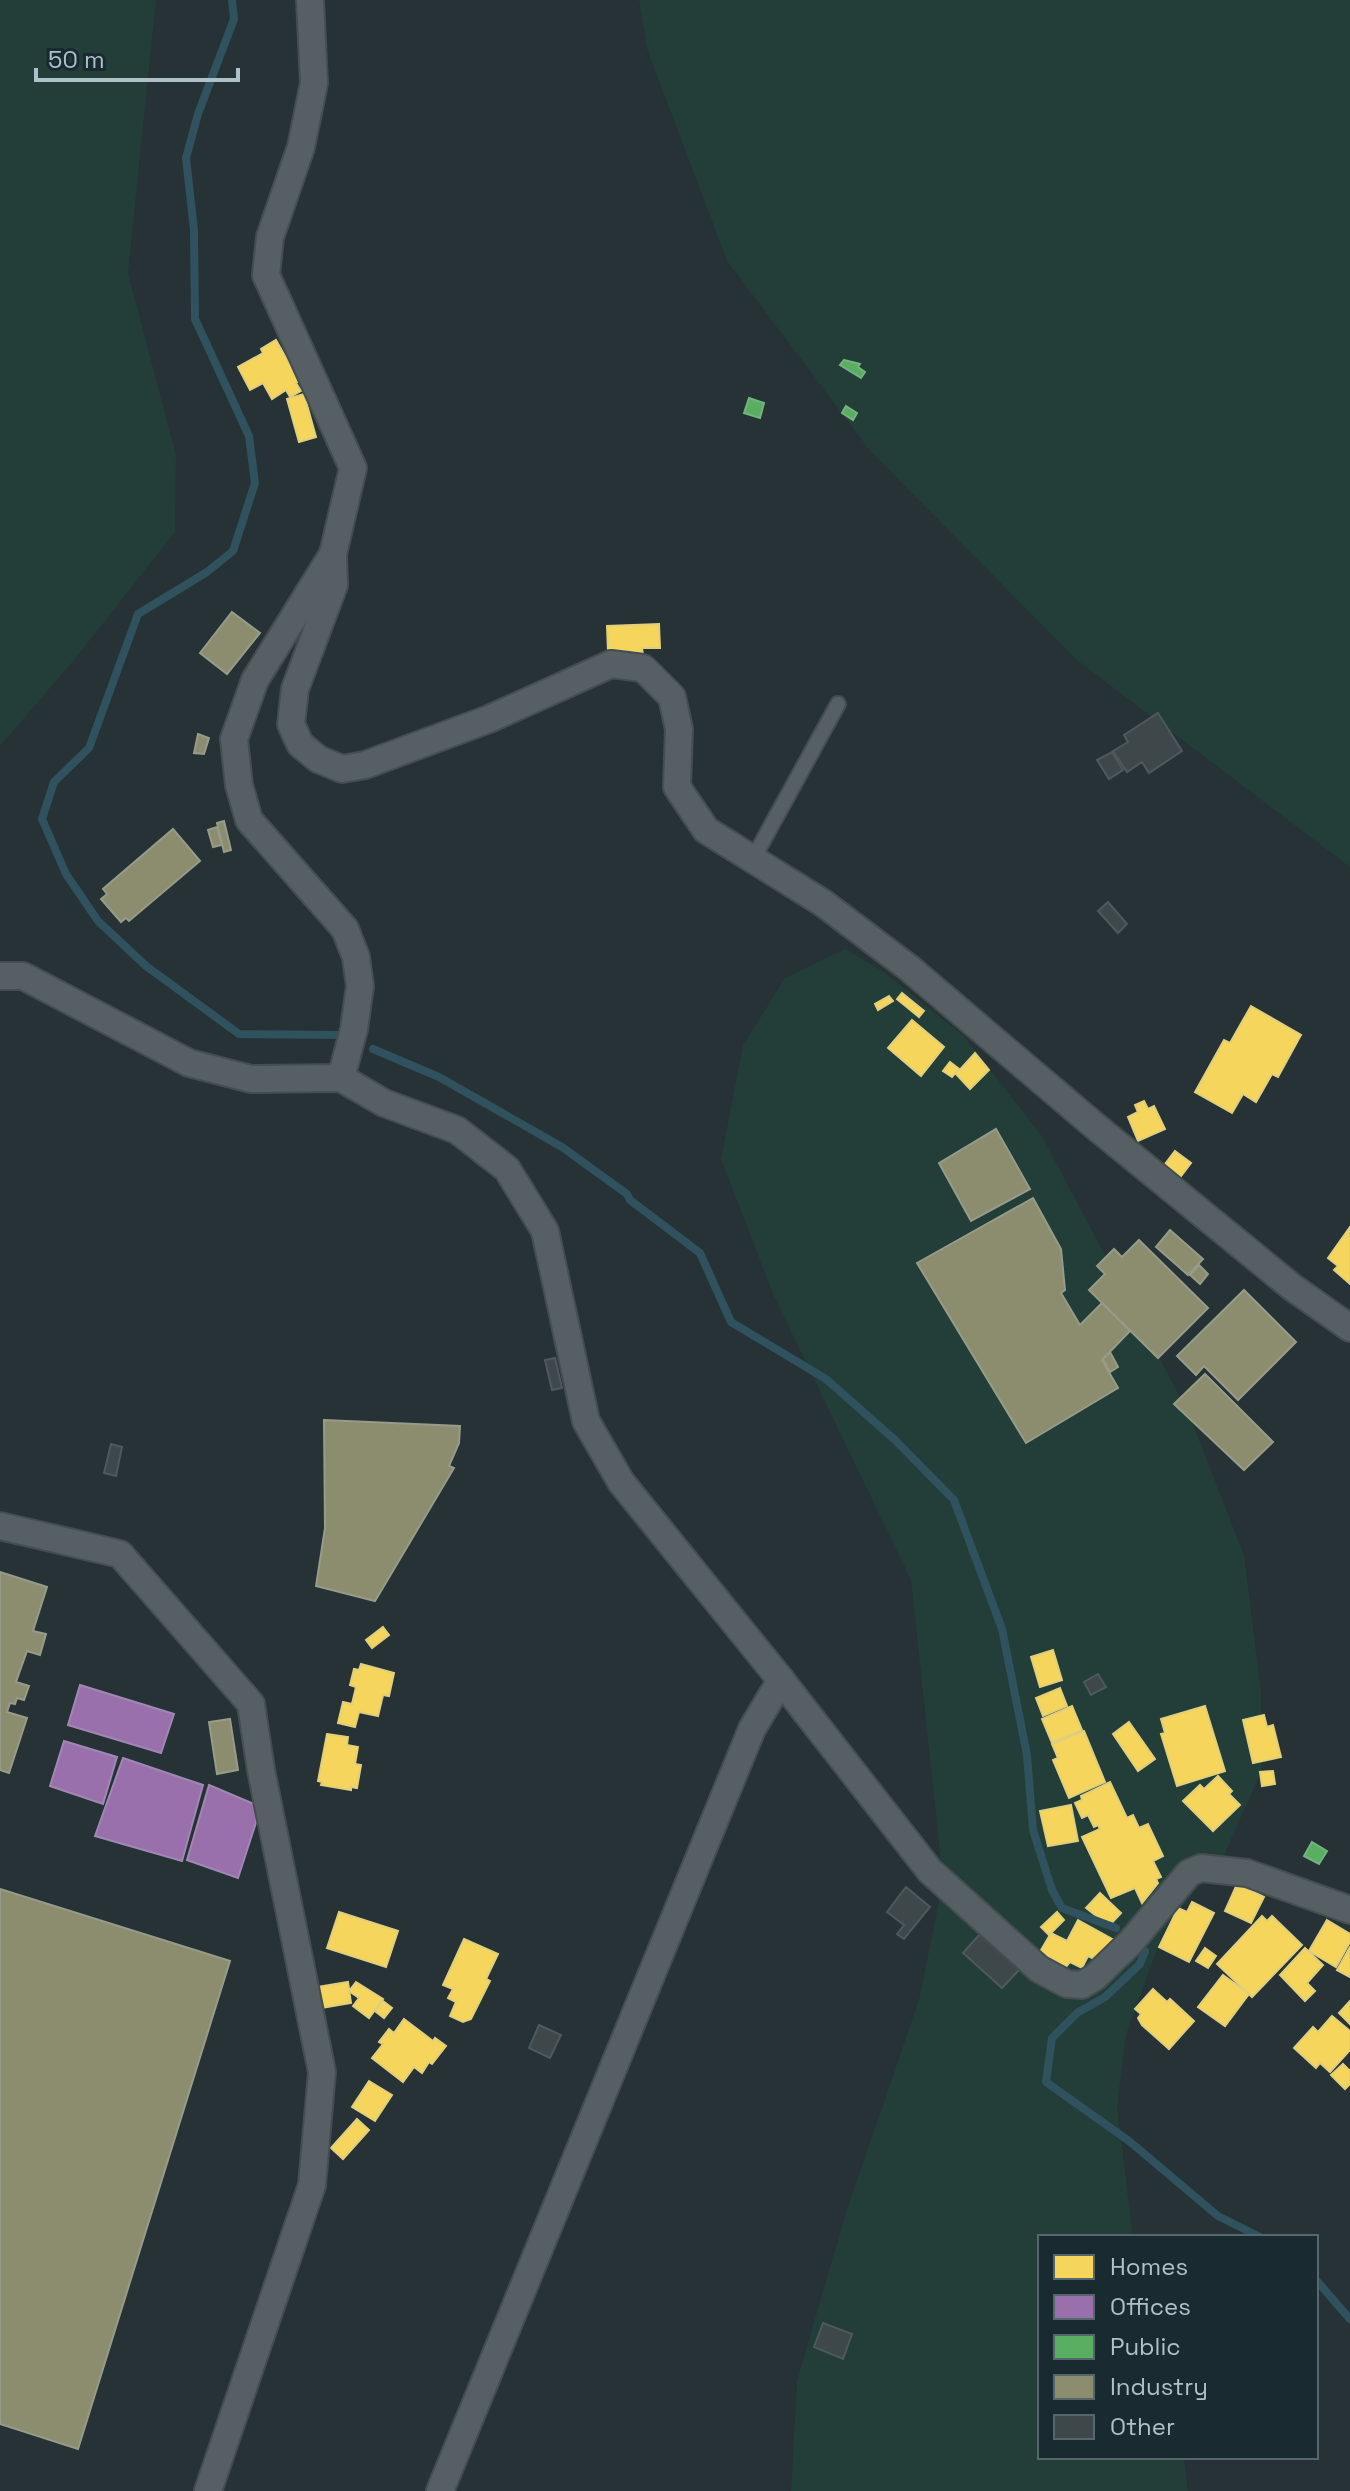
<svg xmlns="http://www.w3.org/2000/svg" width="1350" height="2491" font-family="'Space Grotesk',sans-serif">
<style>
.green{fill:#233d38}
.homes{fill:#f6d55c;stroke:#e0cf7c;stroke-width:2}
.offices{fill:#9970ab;stroke:#9f88b4;stroke-width:2}
.public{fill:#5aae61;stroke:#73b480;stroke-width:2}
.industry{fill:#8c8c6e;stroke:#969c89;stroke-width:2}
.lines{fill:none;stroke-linecap:round;stroke-linejoin:round}
.stream{stroke:#2f525e;stroke-width:8}
.building{fill:#3e484b;stroke:#4d595e;stroke-width:2}
.lane-casing{stroke:#444d50;stroke-width:18}
.street-casing{stroke:#444d50;stroke-width:30}
.lane{stroke:#566064;stroke-width:14}
.street{stroke:#566064;stroke-width:26}
</style>
<rect width="100%" height="100%" fill="#263236"/>
<!-- green -->
<g class="green">
<polygon points="0,0 156,0 128,273 176,455 175,532 74,660 0,746"/>
<polygon points="639,0 1350,0 1350,867 1078,661 871,452 727,261 647,49"/>
<polygon points="845,949 881,970 963,1035 1042,1136 1189,1414 1244,1555 1261,1692 1261,1772 1225,1853 1163,1932 1126,2035 1117,2107 1133,2237 1040,2237 1040,2457 1184,2457 1188,2491 791,2491 797,2381 846,2212 919,2000 943,1881 911,1580 773,1294 721,1159 743,1045 785,978"/>
</g>
<!-- homes -->
<g class="homes">
<polygon points="276,340 299,381 296,383 301,391 290,397 286,390 272,399 263,383 250,390 238,367 263,353 261,349"/>
<polygon points="304,394 316,437 299,442 287,399"/>
<polygon points="659,624 660,648 642,648 643,655 629,655 629,651 608,652 607,626"/>
<polygon points="902,993 924,1011 919,1017 897,999"/>
<polygon points="889,996 893,1001 878,1010 875,1004"/>
<polygon points="1251,1006 1301,1035 1278,1077 1272,1074 1256,1102 1243,1094 1232,1113 1195,1092 1224,1040 1230,1043"/>
<polygon points="912,1020 944,1047 921,1076 888,1048"/>
<polygon points="975,1053 989,1070 970,1089 956,1074"/>
<polygon points="950,1062 959,1069 952,1077 943,1071"/>
<polygon points="1144,1101 1148,1109 1154,1106 1165,1129 1138,1141 1128,1117 1138,1112 1135,1105"/>
<polygon points="1175,1151 1191,1163 1178,1180 1162,1168"/>
<polygon points="1350,1227 1350,1284 1334,1270 1338,1266 1328,1258"/>
<polygon points="383,1627 389,1635 372,1648 366,1640"/>
<polygon points="1053,1650 1062,1680 1040,1687 1031,1657"/>
<polygon points="361,1664 394,1673 389,1696 383,1695 378,1716 359,1712 355,1727 338,1723 343,1702 352,1704 356,1687 350,1685 354,1669 359,1670"/>
<polygon points="1060,1688 1067,1706 1043,1716 1036,1698"/>
<polygon points="1072,1706 1082,1730 1052,1743 1042,1719"/>
<polygon points="1205,1706 1225,1771 1177,1786 1161,1734 1165,1733 1161,1719"/>
<polygon points="1264,1715 1267,1727 1273,1725 1281,1757 1253,1763 1243,1720"/>
<polygon points="1129,1722 1155,1759 1138,1771 1113,1734"/>
<polygon points="1084,1731 1105,1782 1069,1798 1053,1760 1058,1758 1052,1744"/>
<polygon points="327,1734 348,1737 347,1745 358,1747 355,1764 361,1765 357,1788 351,1787 351,1790 321,1785 322,1782 318,1781"/>
<polygon points="1273,1771 1275,1784 1262,1786 1260,1772"/>
<polygon points="1218,1776 1232,1791 1229,1794 1240,1805 1213,1831 1183,1801 1200,1785 1204,1789"/>
<polygon points="1110,1782 1127,1818 1133,1815 1139,1828 1148,1824 1163,1856 1153,1861 1161,1877 1156,1879 1158,1883 1142,1903 1135,1888 1111,1898 1082,1837 1100,1829 1098,1825 1094,1827 1088,1815 1082,1818 1075,1803 1082,1800 1081,1796"/>
<polygon points="1071,1805 1078,1841 1048,1846 1040,1811"/>
<polygon points="1237,1884 1264,1897 1251,1923 1225,1911"/>
<polygon points="1100,1893 1121,1913 1109,1926 1086,1908"/>
<polygon points="1192,1902 1214,1913 1189,1962 1159,1947 1178,1908 1187,1912"/>
<polygon points="339,1912 398,1931 386,1967 327,1948"/>
<polygon points="1057,1912 1064,1920 1049,1935 1041,1927"/>
<polygon points="1262,1916 1267,1921 1272,1916 1302,1945 1252,1997 1217,1964"/>
<polygon points="1078,1920 1114,1940 1096,1960 1088,1956 1082,1968 1070,1962 1066,1967 1040,1952 1051,1933 1067,1941"/>
<polygon points="1327,1920 1350,1934 1350,1942 1336,1967 1309,1951"/>
<polygon points="464,1939 498,1954 486,1979 490,1981 471,2019 463,2022 450,2016 456,2002 448,1998 453,1989 443,1985"/>
<polygon points="1350,1947 1350,1977 1337,1970"/>
<polygon points="1205,1948 1216,1956 1208,1968 1196,1961"/>
<polygon points="1305,1948 1323,1965 1307,1983 1315,1991 1305,2001 1280,1975"/>
<polygon points="1223,1975 1249,1994 1225,2026 1198,2007"/>
<polygon points="348,1982 351,2003 321,2008 317,1987"/>
<polygon points="356,1982 383,1999 369,2018 353,2006 359,1998 349,1991"/>
<polygon points="1153,1989 1167,2002 1170,1999 1194,2021 1169,2049 1142,2025 1138,2018 1141,2014 1135,2009"/>
<polygon points="383,2001 392,2008 384,2018 375,2011"/>
<polygon points="1350,2001 1350,2024 1339,2013"/>
<polygon points="1332,2016 1350,2031 1350,2050 1330,2072 1320,2063 1316,2068 1294,2048 1313,2027 1318,2032"/>
<polygon points="404,2019 433,2041 435,2038 446,2046 432,2064 429,2062 422,2073 414,2067 403,2082 372,2058 383,2044 379,2042 389,2029 394,2033"/>
<polygon points="1343,2064 1350,2071 1350,2084 1345,2089 1331,2075"/>
<polygon points="369,2081 392,2095 375,2121 352,2107"/>
<polygon points="357,2119 369,2130 343,2159 331,2148"/>
</g>
<!-- offices -->
<g class="offices">
<polygon points="80,1685 174,1714 161,1753 68,1725"/>
<polygon points="64,1741 117,1757 103,1804 50,1786"/>
<polygon points="123,1758 203,1785 182,1861 95,1836"/>
<polygon points="209,1785 261,1807 238,1878 187,1860"/>
</g>
<!-- public -->
<g class="public">
<polygon points="844,360 860,364 858,367 865,372 861,378 840,365"/>
<polygon points="749,398 764,403 760,418 744,413"/>
<polygon points="846,406 857,413 853,420 842,413"/>
<polygon points="1312,1842 1327,1851 1319,1864 1304,1856"/>
</g>
<!-- industry -->
<g class="industry">
<polygon points="232,612 260,633 227,674 200,653"/>
<polygon points="198,734 209,738 204,754 194,753"/>
<polygon points="224,821 231,850 224,852 217,823"/>
<polygon points="217,827 222,845 213,847 208,830"/>
<polygon points="173,829 200,861 129,921 126,918 121,922 101,899 107,894 103,889"/>
<polygon points="996,1129 1030,1189 971,1221 939,1163"/>
<polygon points="1033,1198 1061,1249 1065,1290 1061,1293 1080,1325 1102,1303 1130,1331 1102,1360 1118,1388 1026,1443 917,1263"/>
<polygon points="1170,1230 1203,1259 1188,1275 1156,1247"/>
<polygon points="1139,1240 1208,1308 1158,1358 1089,1290 1105,1274 1097,1266 1114,1249 1122,1257"/>
<polygon points="1199,1265 1208,1274 1200,1284 1190,1275"/>
<polygon points="1244,1290 1296,1342 1238,1400 1204,1366 1196,1375 1177,1356"/>
<polygon points="1110,1352 1118,1367 1110,1372 1103,1359"/>
<polygon points="1205,1374 1273,1442 1244,1470 1174,1404"/>
<polygon points="324,1420 460,1426 459,1443 449,1466 454,1468 375,1601 316,1586 325,1528"/>
<polygon points="0,1572 47,1587 33,1631 46,1634 40,1655 27,1651 16,1682 29,1686 24,1700 17,1698 15,1704 10,1703 7,1712 27,1718 9,1773 0,1770"/>
<polygon points="230,1719 238,1770 217,1774 209,1722"/>
<polygon points="0,1889 230,1961 78,2449 0,2424"/>
</g>
<g class="lines">
<!-- stream -->
<g class="stream">
<polyline points="232,0 234,19 198,114 186,158 194,230 195,319 249,436 255,483 233,551 207,572 138,614 89,748 54,782 42,819 66,874 98,921 146,966 239,1034 341,1035"/>
<polyline points="373,1049 439,1077 562,1147 627,1194 630,1200 700,1253 731,1322 826,1379 895,1440 954,1500 1002,1629 1027,1755 1033,1830 1052,1890 1062,1908 1116,1928"/>
<polyline points="1145,1951 1140,1964 1105,1997 1077,2013 1052,2038 1046,2082 1129,2141 1218,2216 1260,2237"/>
<polyline points="1316,2280 1350,2319"/>
</g>
</g>
<!-- building -->
<g class="building">
<polygon points="1158,713 1182,751 1149,773 1142,762 1127,772 1113,751 1128,742 1124,735"/>
<polygon points="1112,752 1123,770 1109,779 1097,760"/>
<polygon points="1108,902 1127,924 1118,933 1098,911"/>
<polygon points="555,1358 562,1388 552,1390 545,1360"/>
<polygon points="111,1444 122,1447 116,1476 104,1473"/>
<polygon points="1098,1674 1106,1687 1091,1695 1084,1682"/>
<polygon points="906,1887 930,1907 904,1939 897,1934 904,1925 887,1912"/>
<polygon points="980,1934 1020,1969 1002,1988 963,1953"/>
<polygon points="539,2025 561,2035 550,2058 529,2048"/>
<polygon points="823,2323 852,2334 843,2359 814,2347"/>
</g>
<g class="lines">
<defs>
<polyline id="lane" points="753,859 838,704"/>
<g id="street">
<polyline points="310,0 314,83 301,147 270,237 266,275 353,468 333,554 255,680 234,739 239,785 249,820 345,929 356,957 360,986 354,1029 341,1078"/>
<polyline points="333,554 334,585 295,689 291,724 300,744 318,759 342,769 365,765 489,719 611,664 643,668 672,697 679,729 677,787 706,830 823,903 909,968 1095,1126 1292,1287 1350,1328"/>
<polyline points="0,976 23,976 189,1063 251,1079 341,1078 384,1103 457,1130 507,1169 545,1231 586,1421 621,1482 781,1680 930,1871 1039,1969 1067,1984 1082,1985 1095,1977 1131,1942 1189,1873 1201,1868 1247,1873 1350,1910"/>
<polyline points="0,1526 120,1554 251,1704 261,1770 322,2072 312,2185 208,2491"/>
<polyline points="440,2491 752,1729 781,1680"/>
</g>
</defs>
<!-- lane casing -->
<use href="#lane" class="lane-casing"/>
<!-- street casing -->
<use href="#street" class="street-casing"/>
<!-- lane -->
<use href="#lane" class="lane"/>
<!-- street -->
<use href="#street" class="street"/>
</g>
<!-- legend -->
<rect x="1038" y="2235" width="280" height="224" fill="#192a30" stroke="#55666d" stroke-width="2"/>
<rect x="1054" y="2255" width="40" height="24" fill="#f6d55c" stroke="#55666d" stroke-width="2"/>
<text x="1110" y="2275" font-size="24" fill="#aec1c8">Homes</text>
<rect x="1054" y="2295" width="40" height="24" fill="#9970ab" stroke="#55666d" stroke-width="2"/>
<text x="1110" y="2315" font-size="24" fill="#aec1c8">Offices</text>
<rect x="1054" y="2335" width="40" height="24" fill="#5aae61" stroke="#55666d" stroke-width="2"/>
<text x="1110" y="2355" font-size="24" fill="#aec1c8">Public</text>
<rect x="1054" y="2375" width="40" height="24" fill="#8c8c6e" stroke="#55666d" stroke-width="2"/>
<text x="1110" y="2395" font-size="24" fill="#aec1c8">Industry</text>
<rect x="1054" y="2415" width="40" height="24" fill="#3e484b" stroke="#55666d" stroke-width="2"/>
<text x="1110" y="2435" font-size="24" fill="#aec1c8">Other</text>
<!-- scale -->
<path d="M36 68v12h202v-12" fill="none" stroke="#aec1c8" stroke-width="4"/>
<text x="48" y="68" font-size="24" fill="#aec1c8" stroke="#192a30" stroke-width="6" paint-order="stroke">50 m</text>
</svg>
